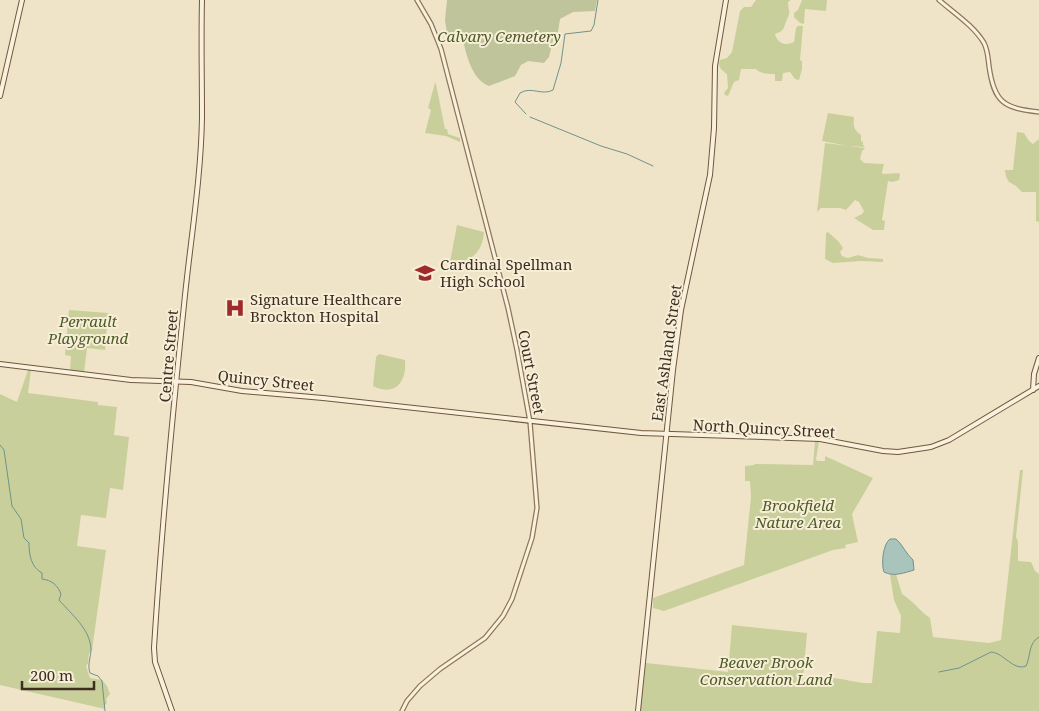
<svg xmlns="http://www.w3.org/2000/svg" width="1039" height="711" font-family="'Noto Serif',serif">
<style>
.green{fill:#c9cf9b}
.cemetery{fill:#bfc49a}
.water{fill:#a9c4bc;stroke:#6f938a}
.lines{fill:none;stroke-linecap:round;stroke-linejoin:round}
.stream{stroke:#6f938a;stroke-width:1}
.tertiary-casing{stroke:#8d765c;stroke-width:5.5}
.secondary-casing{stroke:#6f573f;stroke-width:6}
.tertiary{stroke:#faf1dc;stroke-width:3}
.secondary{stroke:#faf1dc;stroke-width:4}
.labels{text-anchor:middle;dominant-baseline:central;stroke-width:4;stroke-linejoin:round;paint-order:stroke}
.park-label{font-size:15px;font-style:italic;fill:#4d5a26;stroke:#f7eed8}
.poi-label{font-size:15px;fill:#3d2e20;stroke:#f7eed8;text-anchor:start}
.street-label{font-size:15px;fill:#3d2e20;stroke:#f7eed8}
</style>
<rect width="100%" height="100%" fill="#f0e4c8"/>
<!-- green -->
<g class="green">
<path d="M756,0H791L788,2C789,15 791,10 786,22C782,31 785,30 775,34C778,44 785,46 794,42L796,28L798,26H803L800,60L802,61V69L799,80L795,79L790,72L783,73L782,81H775V74C769,74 760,74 756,69H741L739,80L734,82L728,96L725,95L724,93L728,88L727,74C722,70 717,67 720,60L727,58L732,52L740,11L744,7H751Z"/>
<polygon points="802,0 827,0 826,11 805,9 804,24 800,23 794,17 794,13 798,10"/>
<polygon points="435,83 436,84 445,129 447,129 448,134 460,138 460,142 446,136 425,133 431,110 428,108"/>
<path d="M828,113L854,117C853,126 854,130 861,135V141L863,142V145L865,147L848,146L822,141Z"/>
<polygon points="1017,132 1024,133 1029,141 1033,144 1039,139 1039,222 1036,221 1036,192 1022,192 1016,186 1009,182 1006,177 1005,170 1013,170"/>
<polygon points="825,143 865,148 862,151 860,159 864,163 884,164 882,172 883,174 899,173 900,175 899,180 893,182 888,181 882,220 885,221 884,230 873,230 854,218 862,214 864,211 859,202 855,200 846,210 840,208 821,208 817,212"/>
<path d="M457,225L484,232C483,252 470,264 450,262Z"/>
<polygon points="828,232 839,242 843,248 840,252 842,256 848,258 858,255 868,258 883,259 883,262 861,261 833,263 825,259 826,233"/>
<polygon points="69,310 108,313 105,350 87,348 84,373 70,371 71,356 65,355"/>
<path d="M379,354L405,360C407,382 395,397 373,386L376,357Z"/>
<polygon points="28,370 31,370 28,393 98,402 98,405 117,407 114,435 129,437 123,490 110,488 106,518 81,515 77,546 106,550 92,650 89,654 88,663 86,666 90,678 102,680 107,686 110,694 106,699 107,703 105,705 105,709 0,685 0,394 17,402"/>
<polygon points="815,441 819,441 816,459 817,461 825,461 825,456 873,478 852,514 858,542 845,545 846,548 833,550 664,611 653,608 653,598 744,565 751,497 750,481 745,481 745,466 754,465 755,464 813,465"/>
<path d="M1020,470H1023L1016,537L1018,541V561L1031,562L1035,571L1039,574V711H640L646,663L728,672L732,625L807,633L803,680C808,680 817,683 822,681C827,680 828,678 833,678C846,679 860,684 872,683L877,631L900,633L901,616L894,600L890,575L896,574L902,594C913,601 920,611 930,618L933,637L989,643L1001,640Z"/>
</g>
<!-- cemetery -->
<path class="cemetery" d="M447,0H597L595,11L573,12L560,19L558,32L554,36L549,57L544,63L528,61L521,65L515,76L489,86C471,79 466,53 462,36L448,40L445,20Z"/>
<!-- water -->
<path class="water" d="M890,539H896C903,545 906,554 913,560L914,570C904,573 893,577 884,572C881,564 883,544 890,539Z"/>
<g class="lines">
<!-- stream -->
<g class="stream">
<path d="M526,114L515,102L520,93C531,86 542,96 553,90L561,63L565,34L591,31L594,25L598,0"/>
<polyline points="530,117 601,146 627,154 653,166"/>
<path d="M0,445L4,450L12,506L21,519L24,538L29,543C29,555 31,567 42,573V579C52,580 58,586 61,594L59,600C72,615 90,629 91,649C91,658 87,664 90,673L98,676L102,681L105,711"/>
<path d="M939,672L959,668L991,652C1004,653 1013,671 1026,666C1031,656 1028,643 1039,637"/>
</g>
<defs>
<g id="tertiary">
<path d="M939,0C954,13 974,26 984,43C988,51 988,58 989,66C994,103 1004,108 1039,112"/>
<polyline points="402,711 407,701 420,686 440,669 485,638 503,616 512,599 532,538 537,508 530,422 517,350 508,308 441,49 431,24 417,0"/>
</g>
<g id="secondary">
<polyline points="0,96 22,0"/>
<polyline points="0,364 131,380 191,382 242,391 323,398 641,433 820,439 883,451 898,452 931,447 949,440 1039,386"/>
<polyline points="1033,390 1034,374 1039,358"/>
<path d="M172,711L155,662L154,648C161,534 172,420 184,305C190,243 201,180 202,117C202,78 201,39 202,0"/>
<polyline points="638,711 673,370 681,310 710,175 714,128 715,66 726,0"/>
</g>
</defs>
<!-- tertiary casing -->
<use href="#tertiary" class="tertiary-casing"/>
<!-- secondary casing -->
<use href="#secondary" class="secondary-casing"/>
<!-- tertiary -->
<use href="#tertiary" class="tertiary"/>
<!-- secondary -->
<use href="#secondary" class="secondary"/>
</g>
<!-- icons -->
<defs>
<symbol id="school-bare" viewBox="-9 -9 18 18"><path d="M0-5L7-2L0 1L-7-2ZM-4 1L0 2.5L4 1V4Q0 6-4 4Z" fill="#9e2a2b" stroke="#f7eed8" stroke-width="2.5" paint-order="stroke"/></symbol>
<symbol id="hospital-bare" viewBox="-9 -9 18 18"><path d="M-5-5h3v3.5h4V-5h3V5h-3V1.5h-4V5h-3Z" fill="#9e2a2b" stroke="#f7eed8" stroke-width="2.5" paint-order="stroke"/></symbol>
</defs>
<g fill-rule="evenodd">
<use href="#school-bare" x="411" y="259" width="28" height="28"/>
<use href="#hospital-bare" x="221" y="294" width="28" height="28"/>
</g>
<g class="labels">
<!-- park labels -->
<g class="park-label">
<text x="499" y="36">Calvary Cemetery</text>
<text x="88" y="321">Perrault<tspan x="88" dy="17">Playground</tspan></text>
<text x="798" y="505">Brookfield<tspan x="798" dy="17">Nature Area</tspan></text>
<text x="766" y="662">Beaver Brook<tspan x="766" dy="17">Conservation Land</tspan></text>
</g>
<!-- poi labels -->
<g class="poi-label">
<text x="440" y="264">Cardinal Spellman<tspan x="440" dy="17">High School</tspan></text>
<text x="250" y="299">Signature Healthcare<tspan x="250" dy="17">Brockton Hospital</tspan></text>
</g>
<!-- street labels -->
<g class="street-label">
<text transform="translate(666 353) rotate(-82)">East Ashland Street</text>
<text transform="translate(168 356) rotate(-85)">Centre Street</text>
<text transform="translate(532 372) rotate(79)">Court Street</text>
<text transform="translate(266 380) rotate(6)">Quincy Street</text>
<text transform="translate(764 428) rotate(3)">North Quincy Street</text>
</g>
</g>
<!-- scale -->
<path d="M22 681v8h72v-8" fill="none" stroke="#3d2e20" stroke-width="2.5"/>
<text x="30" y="681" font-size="15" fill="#3d2e20" stroke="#f7eed8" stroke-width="4" paint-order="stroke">200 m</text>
</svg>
